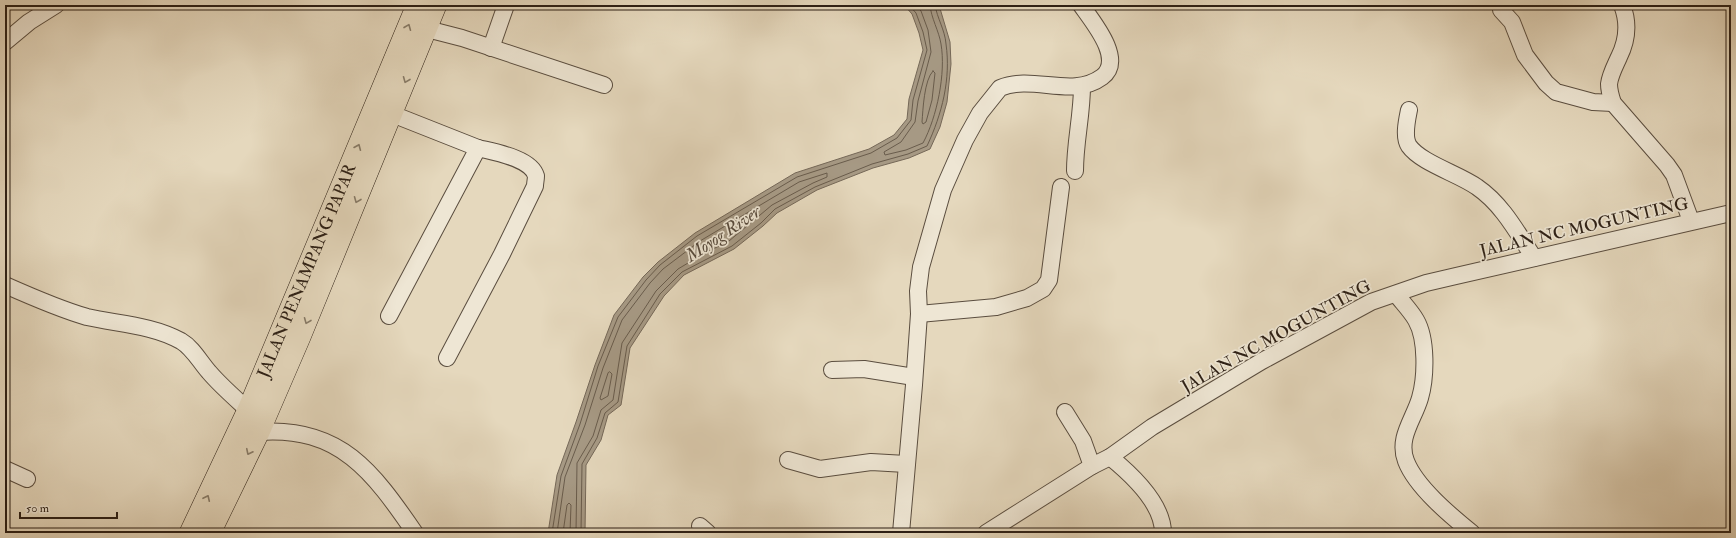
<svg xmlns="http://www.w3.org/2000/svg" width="1736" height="538" font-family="'IM FELL Double Pica',serif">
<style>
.water{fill:#a69984;stroke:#756858}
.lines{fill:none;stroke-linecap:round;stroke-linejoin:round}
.shore{stroke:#695c4c;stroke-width:1}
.minor-casing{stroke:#5a4d3f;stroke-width:18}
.major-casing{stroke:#2c1f15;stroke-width:22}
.minor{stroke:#eee6d4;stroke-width:16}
.major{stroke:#e5d8bd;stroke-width:21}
.oneway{stroke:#887c69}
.labels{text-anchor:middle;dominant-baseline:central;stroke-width:3.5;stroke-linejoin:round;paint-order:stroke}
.street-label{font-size:17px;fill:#2c1f15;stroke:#eee6d4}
.water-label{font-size:18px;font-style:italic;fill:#574a3c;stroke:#eee6d4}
</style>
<rect width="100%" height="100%" fill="#e5d8bd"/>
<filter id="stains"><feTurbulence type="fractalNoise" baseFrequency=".005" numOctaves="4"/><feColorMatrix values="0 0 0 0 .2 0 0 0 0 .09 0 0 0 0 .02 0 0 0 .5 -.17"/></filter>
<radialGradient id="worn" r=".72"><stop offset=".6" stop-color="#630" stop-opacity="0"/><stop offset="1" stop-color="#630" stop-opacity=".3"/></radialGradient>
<!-- water -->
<polygon class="water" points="904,5 939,5 950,42 951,64 947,102 940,127 930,149 909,158 873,168 817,190 777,213 763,226 734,249 684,275 664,296 630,348 621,405 608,415 601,440 586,465 585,533 548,533 557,475 576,422 595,365 614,315 643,277 658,262 695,233 795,173 869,149 894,135 907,119 909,99 923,50 919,33 912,14"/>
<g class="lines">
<!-- shore -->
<g class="shore">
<path d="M916,5L921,11L928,30L931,52L918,101L915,122L901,142L884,152L885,155L906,150L923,143C937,117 946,73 941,44C939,31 931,18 930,5"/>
<path d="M933,71L935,73L932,100L926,122L923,124L922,122C923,110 924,80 933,71Z"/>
<polygon points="610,372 612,374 608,396 601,400 600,398 608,373"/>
<polyline points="552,533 561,476 580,424 598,366 618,317 646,280 660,265 697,236 797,177 871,153 897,138 911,120 913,100 927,50 923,32 916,13 909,5"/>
<polyline points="557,533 565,477 585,425 603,368 622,320 650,283 663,269 700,241 799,182 827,173 827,177 813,183 772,205 729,241 703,254 678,269 656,291 622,343 613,400 601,410 593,436 577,463 576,533"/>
<polyline points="563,533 567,505 569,503 571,505 570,533"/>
<path d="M581,533L582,464L597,438L605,413L618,402L627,346L660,294L682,272L732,246L761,223L775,209L815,187L872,164L908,154L927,146C942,114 951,79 946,44C945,30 937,18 935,5"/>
</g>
<defs>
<g id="minor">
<path d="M1622,5C1629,23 1627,41 1619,57C1615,66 1610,75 1609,84C1609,91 1611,97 1613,103L1667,165L1674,175L1691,221"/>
<polyline points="1501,10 1512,22 1525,55 1546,83 1556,92 1593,102 1613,103"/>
<polyline points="427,29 462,38 604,85"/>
<polyline points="5,42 29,22 56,5"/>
<polyline points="491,48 506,5"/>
<path d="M1409,110C1407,120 1403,137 1409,146C1421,163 1459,174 1477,187C1502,204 1517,232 1534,258"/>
<path d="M1075,171C1075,142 1082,115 1082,86"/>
<path d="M5,285C32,297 59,309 87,317C118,324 152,325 181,341C193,348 200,362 209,372C221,386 235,398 248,410"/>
<path d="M1396,294C1402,302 1411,311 1416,320C1427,339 1426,377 1420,398C1414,419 1397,438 1406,461C1416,487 1451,516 1472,533"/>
<polyline points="919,314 996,307 1027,298 1043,289 1049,280 1061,187"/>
<polyline points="389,316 478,148 392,114"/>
<path d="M447,358L502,254L535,186C535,183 536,179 536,176C531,158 494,152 478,148"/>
<polyline points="832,370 864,369 914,377"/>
<polyline points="1065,412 1083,441 1092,466"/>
<path d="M259,432C340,426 373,472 415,533"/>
<path d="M1110,457C1131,474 1163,503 1163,533"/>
<polyline points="788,460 820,469 871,462 906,464"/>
<polyline points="5,469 27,479"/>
<polyline points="700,526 708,533"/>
<path d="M901,533L914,385L919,314L918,291L921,267L943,190L965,140L980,113L1000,88C1033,74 1072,99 1102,77C1125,60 1093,22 1081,5"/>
<polyline points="986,533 1092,466 1110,457 1152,427 1262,361 1371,302 1426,283 1456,276 1731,213"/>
</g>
<g id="major">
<path id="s1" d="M190,533L248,410L417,5"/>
<polyline points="210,533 259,432 300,337 436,5"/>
</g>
</defs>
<!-- minor casing -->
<use href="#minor" class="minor-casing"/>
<!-- major casing -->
<use href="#major" class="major-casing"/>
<!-- minor -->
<use href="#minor" class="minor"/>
<!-- major -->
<use href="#major" class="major"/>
</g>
<!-- one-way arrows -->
<defs><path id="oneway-chevron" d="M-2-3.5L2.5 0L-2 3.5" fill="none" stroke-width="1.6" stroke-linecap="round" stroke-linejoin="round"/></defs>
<g class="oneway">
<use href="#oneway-chevron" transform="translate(408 27) rotate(-68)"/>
<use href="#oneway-chevron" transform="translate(406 80) rotate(112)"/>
<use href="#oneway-chevron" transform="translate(358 147) rotate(-67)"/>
<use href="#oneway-chevron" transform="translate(357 200) rotate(112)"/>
<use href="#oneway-chevron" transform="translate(307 321) rotate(112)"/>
<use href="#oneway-chevron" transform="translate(249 452) rotate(116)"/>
<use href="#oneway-chevron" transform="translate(207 498) rotate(-65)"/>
</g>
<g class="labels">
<!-- street labels -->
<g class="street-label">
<text transform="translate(1584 227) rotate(-13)">JALAN NC MOGUNTING</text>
<text stroke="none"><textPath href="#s1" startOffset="287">JALAN PENAMPANG PAPAR</textPath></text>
<text transform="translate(1276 336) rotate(-29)">JALAN NC MOGUNTING</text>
</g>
<!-- water labels -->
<g class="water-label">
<text transform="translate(723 234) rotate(-34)">Moyog River</text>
</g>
</g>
<!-- margin -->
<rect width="1736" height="538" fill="none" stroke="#e5d8bd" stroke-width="20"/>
<rect x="6" y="6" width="1724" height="526" fill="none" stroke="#2c1f15" stroke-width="2"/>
<rect x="10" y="10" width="1716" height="518" fill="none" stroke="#2c1f15"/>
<!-- scale -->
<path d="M20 512v6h97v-6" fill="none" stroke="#2c1f15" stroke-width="2"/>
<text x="26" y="512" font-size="12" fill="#2c1f15" stroke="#eee6d4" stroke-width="3" paint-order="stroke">50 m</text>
<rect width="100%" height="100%" filter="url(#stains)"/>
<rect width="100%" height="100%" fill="url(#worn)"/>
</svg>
